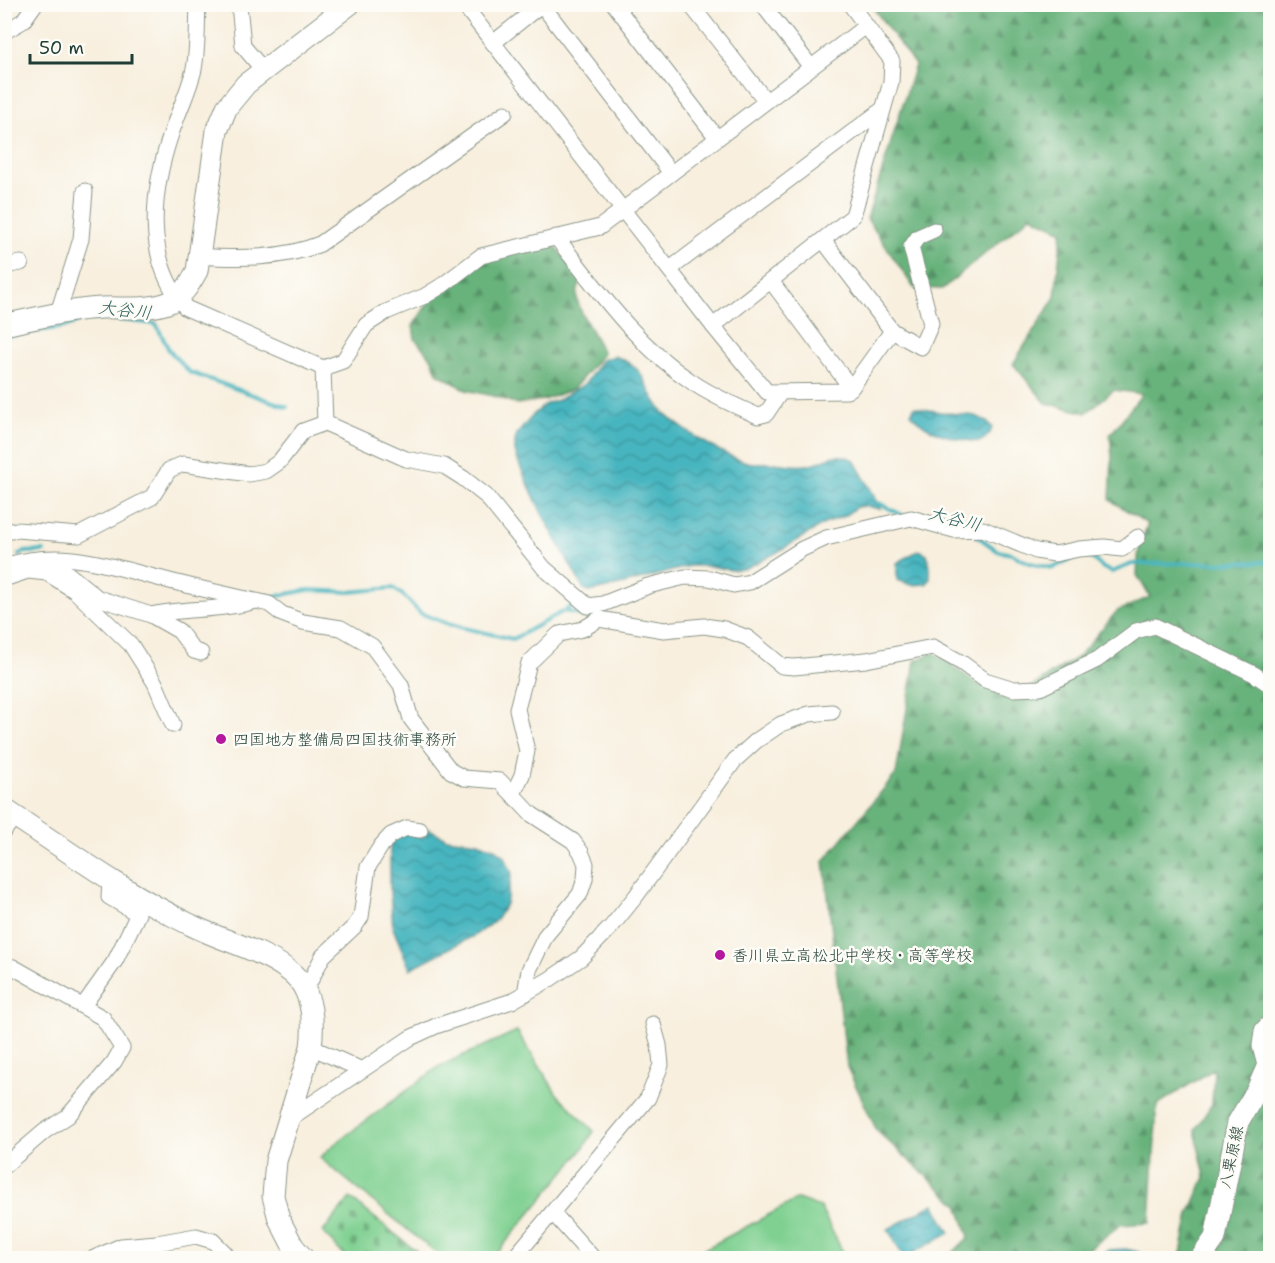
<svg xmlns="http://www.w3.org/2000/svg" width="1275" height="1263" font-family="'Shantell Sans','Klee One',sans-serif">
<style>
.forest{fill:url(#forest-firs);stroke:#437858;stroke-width:1.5}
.cemetery{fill:url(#cemetery-stones);stroke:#4f8662;stroke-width:1.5}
.park{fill:#7fd091;stroke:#4f8662;stroke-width:1.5}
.water{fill:url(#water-waves);stroke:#32797a;stroke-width:1.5}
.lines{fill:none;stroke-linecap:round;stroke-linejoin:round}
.stream{stroke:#46b5bf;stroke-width:4}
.lane-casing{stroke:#8c9689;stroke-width:10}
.street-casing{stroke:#8c9689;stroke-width:17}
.secondary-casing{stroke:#8c9689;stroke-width:23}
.lane{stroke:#fff;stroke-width:8}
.street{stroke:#fff;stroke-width:15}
.secondary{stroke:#fff;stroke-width:21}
.poi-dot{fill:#b5179e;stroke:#fdfcf7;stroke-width:2}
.labels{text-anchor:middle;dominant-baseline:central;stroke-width:5;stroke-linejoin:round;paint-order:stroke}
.poi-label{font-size:16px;fill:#1f3d34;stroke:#fdfcf7;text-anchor:start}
.street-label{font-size:16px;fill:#1f3d34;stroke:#fdfcf7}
.water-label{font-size:18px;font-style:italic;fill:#2b615e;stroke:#fdfcf7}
</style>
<defs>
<pattern id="forest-firs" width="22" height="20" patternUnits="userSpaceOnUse" patternTransform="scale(1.5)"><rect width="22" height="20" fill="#67b27b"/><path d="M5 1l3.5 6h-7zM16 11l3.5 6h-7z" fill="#549266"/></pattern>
<pattern id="cemetery-stones" width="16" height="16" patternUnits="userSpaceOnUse" patternTransform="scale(1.5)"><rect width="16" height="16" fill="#7fd091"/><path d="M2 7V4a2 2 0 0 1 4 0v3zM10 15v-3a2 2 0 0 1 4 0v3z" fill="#67aa77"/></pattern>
<pattern id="water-waves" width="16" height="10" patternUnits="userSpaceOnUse" patternTransform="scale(1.5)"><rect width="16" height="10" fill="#46b5bf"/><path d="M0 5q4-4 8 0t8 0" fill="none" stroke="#3a949c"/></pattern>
</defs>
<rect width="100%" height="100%" fill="#fdfcf7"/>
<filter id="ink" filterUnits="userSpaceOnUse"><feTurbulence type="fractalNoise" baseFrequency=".0167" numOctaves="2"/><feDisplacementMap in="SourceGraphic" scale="12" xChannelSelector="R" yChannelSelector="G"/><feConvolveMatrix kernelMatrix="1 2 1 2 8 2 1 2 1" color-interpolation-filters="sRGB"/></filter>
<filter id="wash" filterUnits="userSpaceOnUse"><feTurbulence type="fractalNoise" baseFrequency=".008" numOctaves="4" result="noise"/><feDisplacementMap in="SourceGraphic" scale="24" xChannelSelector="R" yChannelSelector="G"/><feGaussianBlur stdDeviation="1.35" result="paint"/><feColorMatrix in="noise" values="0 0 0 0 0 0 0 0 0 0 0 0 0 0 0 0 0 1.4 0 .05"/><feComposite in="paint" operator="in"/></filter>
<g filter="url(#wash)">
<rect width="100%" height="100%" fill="#f8efde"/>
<!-- forest -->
<g class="forest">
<polygon points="871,5 1270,5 1270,1258 1180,1258 1189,1214 1205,1177 1195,1130 1212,1104 1214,1069 1157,1105 1150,1223 1120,1225 1078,1258 947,1258 969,1237 958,1205 877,1131 847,1067 824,861 896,774 915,661 933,652 979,685 1020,694 1078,657 1117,611 1150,597 1137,575 1139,546 1148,524 1110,500 1112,457 1110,435 1142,394 1114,390 1086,413 1046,403 1013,364 1055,297 1062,231 1031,216 942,289 914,288 867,219 915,65"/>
<path d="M555,246L582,280C580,285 577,290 577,295C576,310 598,338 603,354L573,389L544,400L516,404L498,397L466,390L437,373L432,359L415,339L413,326L428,303L444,289L484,261L517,251Z"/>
</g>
<!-- cemetery -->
<polygon class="cemetery" points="350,1198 425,1258 346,1258 323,1232"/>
<!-- park -->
<g class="park">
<polygon points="517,1031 557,1094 594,1131 583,1149 493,1258 442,1258 320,1158 332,1146 440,1066"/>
<polygon points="798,1199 820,1207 846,1258 688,1258"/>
</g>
<!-- water -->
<g class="water">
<path d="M614,356C648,367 642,386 661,409C675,426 725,457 747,462C754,464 762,462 770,463C782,463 795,467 807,465C827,462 832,449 854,460L880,506V509L866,506L857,507L844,516L824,524L776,553L744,569L731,570L710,566H690L624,584L589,592L583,588L542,514L519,464L515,451V441L517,434L534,414L546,404L558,400L585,384L602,360Z"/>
<path d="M914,407L940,412L976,416L986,421L992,427C991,435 985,439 979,442C953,439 929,434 911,414Z"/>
<polygon points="919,550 927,554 930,566 930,580 926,584 911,585 897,580 897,563"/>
<polygon points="429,829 446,838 478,842 496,849 504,856 512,873 506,904 496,920 475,935 410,969 393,928 390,893 390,841 406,832 423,838"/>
<polygon points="934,1204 950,1233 904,1258 888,1229"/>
<polygon points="1126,1249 1138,1252 1146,1258 1098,1258 1108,1250"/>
</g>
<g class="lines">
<!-- stream -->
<g class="stream">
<polyline points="92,319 114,319 156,324 169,350 189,372 287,407"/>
<polyline points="4,336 64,327 82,320"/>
<polyline points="879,503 902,515"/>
<polyline points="977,536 998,551 1012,554 1029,563 1053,568 1072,558 1083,555 1093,559 1103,568 1112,572 1132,564 1270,562"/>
<polyline points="19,555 25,552 44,551"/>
<polyline points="271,597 308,590 349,592 393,588 404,596 420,613 451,625 513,639 564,611 590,617"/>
<polyline points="565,611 576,602"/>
</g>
</g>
</g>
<g filter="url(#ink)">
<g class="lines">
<defs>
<polyline id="lane" points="4,836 18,819"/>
<g id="street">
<path d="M198,4C197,25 198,48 194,69C189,91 178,112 171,134C152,190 143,260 186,308L323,368L343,361L366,325L386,312L425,296L443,285L481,256L600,227L866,26"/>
<polyline points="239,4 243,46 264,71"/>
<polyline points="463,4 713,326 853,216 891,82 892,61 850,4"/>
<polyline points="614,4 717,138"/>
<polyline points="690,4 766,101"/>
<polyline points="762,4 811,67"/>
<polyline points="542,5 671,173"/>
<polyline points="4,32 23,21 35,4"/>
<polyline points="493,43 542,4"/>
<path d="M556,237C597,289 636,345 692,382C712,396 736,406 758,416L766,414L780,393"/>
<path d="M199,256C239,259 283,259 320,244L505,113"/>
<polyline points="4,266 21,263"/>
<polyline points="670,269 883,109"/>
<polyline points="771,281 851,388"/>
<polyline points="58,313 81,239 85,191"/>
<polyline points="713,326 767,392 847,391 851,388 892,331 823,240"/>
<polyline points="892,331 921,347 931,324 911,247 918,237 934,230"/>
<polyline points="323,368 325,423 406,459 444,466 463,478 486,496 544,568 588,606 603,604 648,586 685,577 709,578 734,585 750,582 802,549 826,538 911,518 954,530 983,529 1036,551 1055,554 1079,549 1104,547 1122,549 1138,537"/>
<polyline points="4,532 17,530 79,535 152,497 169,470 183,464 249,474 266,471 279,462 303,431 325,423"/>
<polyline points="43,561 61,568 98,598 151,615 179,631 194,651 201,653"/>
<path d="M4,566C65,547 108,566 166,580C200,589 234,596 269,604L282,614L303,622L341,628L372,646L401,685L411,719L451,771L464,778L500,781L531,814L573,841L581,852L586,864L585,879L580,894L546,935L529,970L525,994"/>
<polyline points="4,579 28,571 47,573 75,591 131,645 155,683 173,725"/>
<path d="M151,615C185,608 219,611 252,602"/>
<polyline points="513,794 522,775 527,751 517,709 529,663 559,634 583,629 599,619 664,630 704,626 724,629 748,638 782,666 794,667 866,660 933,647 962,663 985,680 1014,689 1040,688 1097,660 1136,631 1155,626 1254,674 1270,685"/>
<polyline points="4,975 13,967 103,1018 122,1048 114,1062 68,1116 45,1131 4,1166"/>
<polyline points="305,991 323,956 355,926 361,917 368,867 381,846 391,835 407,828 420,830"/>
<polyline points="83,1006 115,961 138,914 109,897 110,879"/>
<polyline points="311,1047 362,1070"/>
<polyline points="289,1119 410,1038 436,1026 512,1001 550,979 581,958 611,927 636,896 735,760 756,741 781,724 809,714 832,712"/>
<polyline points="553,1213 593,1258"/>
<polyline points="94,1258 121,1246 157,1243 196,1236 213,1241 225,1253 227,1258"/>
<polyline points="514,1258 648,1098 661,1065 659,1045 653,1024"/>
</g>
<g id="secondary">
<path d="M4,325C36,318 68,310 101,308C124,307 148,311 170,302C184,295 189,285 197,271L217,131L227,107L246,84L350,4"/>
<path d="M4,809C65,849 125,893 191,925C222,941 267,951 293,974C313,992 314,1023 311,1047L276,1161L273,1196L279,1219L293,1246L303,1258"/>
<polyline points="1201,1258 1215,1238 1238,1122 1257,1090 1268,1065 1263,1046 1265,1031 1270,1026"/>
</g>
</defs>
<!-- lane casing -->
<use href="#lane" class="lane-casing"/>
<!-- street casing -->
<use href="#street" class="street-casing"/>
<!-- secondary casing -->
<use href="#secondary" class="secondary-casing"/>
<!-- lane -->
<use href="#lane" class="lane"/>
<!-- street -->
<use href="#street" class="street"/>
<!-- secondary -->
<use href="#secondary" class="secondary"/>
</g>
</g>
<!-- markers -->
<g class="poi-dot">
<circle cx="221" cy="739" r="6"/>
<circle cx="720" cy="955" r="6"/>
</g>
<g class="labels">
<!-- poi labels -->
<g class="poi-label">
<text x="233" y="739">四国地方整備局四国技術事務所</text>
<text x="732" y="955">香川県立高松北中学校・高等学校</text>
</g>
<!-- street labels -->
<g class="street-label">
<text transform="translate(1231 1157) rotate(-78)">八栗原線</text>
</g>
<!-- water labels -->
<g class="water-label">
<text transform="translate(125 310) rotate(7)">大谷川</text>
<text transform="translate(955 519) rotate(14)">大谷川</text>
</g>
</g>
<!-- margin -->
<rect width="1275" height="1263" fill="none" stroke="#fdfcf7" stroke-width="24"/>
<!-- scale -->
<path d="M30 54v9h102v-9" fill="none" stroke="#1f3d34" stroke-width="3"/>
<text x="39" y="54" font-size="18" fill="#1f3d34" stroke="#fdfcf7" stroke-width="4.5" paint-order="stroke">50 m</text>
</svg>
